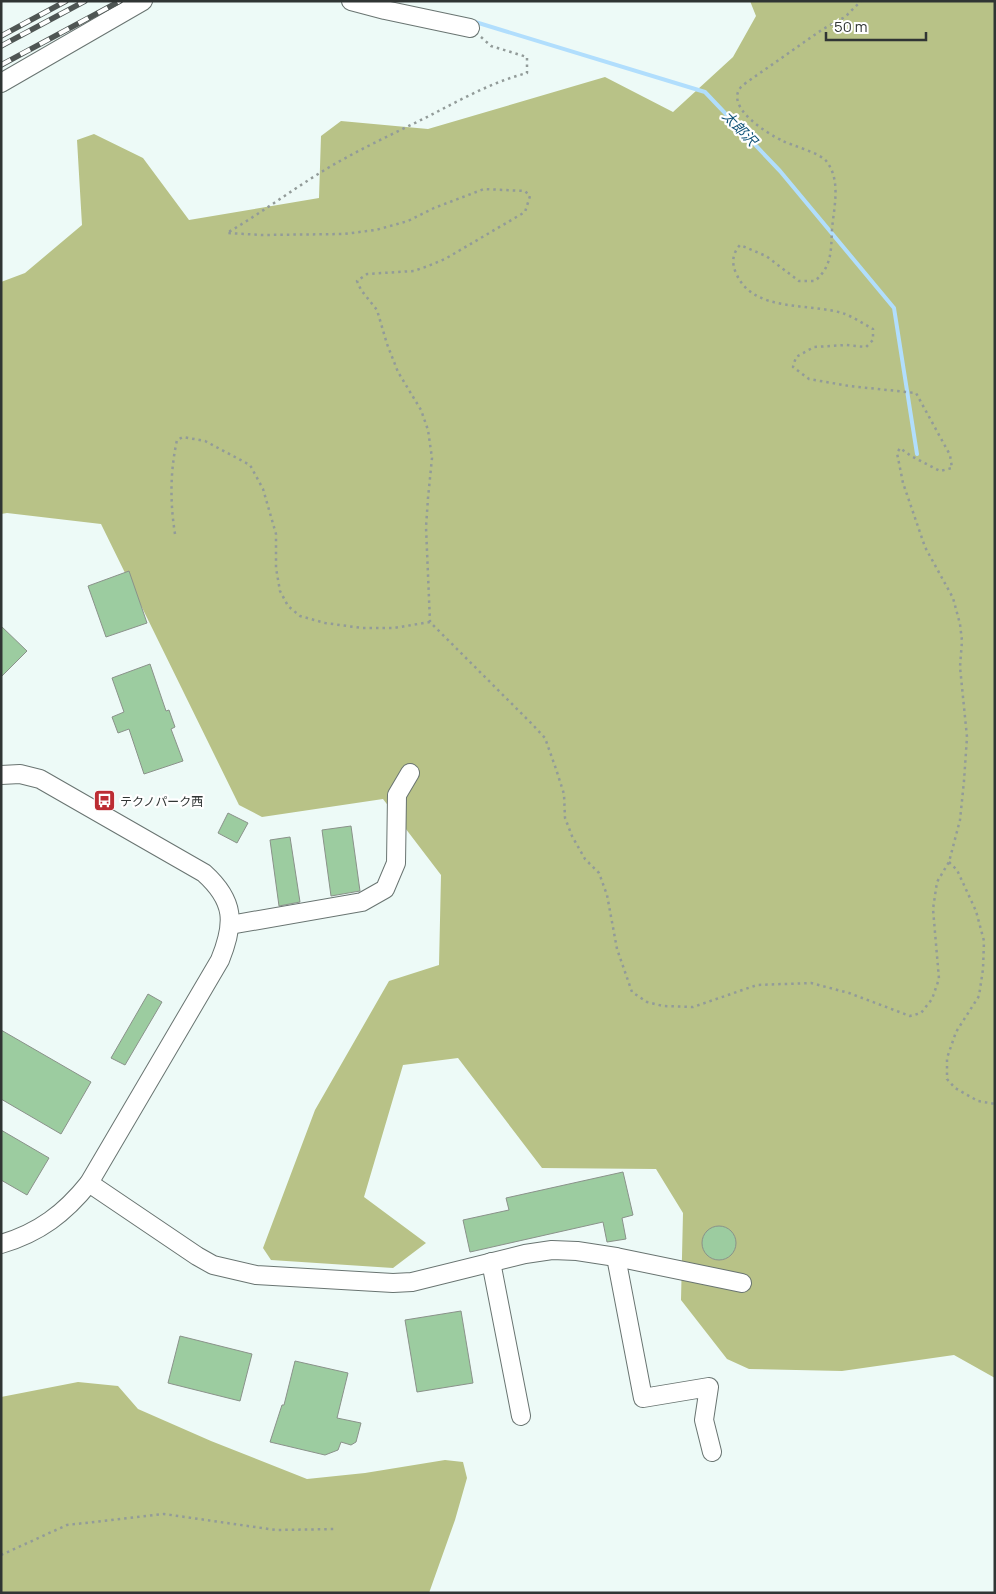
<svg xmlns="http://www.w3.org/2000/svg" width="996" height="1594" font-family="Manrope,'Noto Sans JP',sans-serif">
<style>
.forest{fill:#b8c287}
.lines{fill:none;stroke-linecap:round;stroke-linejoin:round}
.stream{stroke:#b1defd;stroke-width:4}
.building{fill:#9ccca0;stroke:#8a928a}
.minor-casing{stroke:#697471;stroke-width:20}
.path{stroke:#929b99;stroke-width:2.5;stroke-dasharray:2.5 4;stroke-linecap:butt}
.minor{stroke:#fff;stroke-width:18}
.rail-casing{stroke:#4f5654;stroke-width:5.5}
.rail{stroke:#fff;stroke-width:4;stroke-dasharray:11;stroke-linecap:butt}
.labels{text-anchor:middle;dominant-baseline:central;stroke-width:4.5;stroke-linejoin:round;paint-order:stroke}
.poi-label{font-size:12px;fill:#303534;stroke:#fff;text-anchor:start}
.water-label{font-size:14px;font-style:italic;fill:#105378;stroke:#fff}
</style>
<rect width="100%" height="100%" fill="#edfaf7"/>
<!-- forest -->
<g class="forest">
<polygon points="750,1 995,1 995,1378 954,1355 842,1371 749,1369 727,1359 681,1300 683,1213 656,1169 542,1168 458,1058 403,1065 364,1197 426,1243 393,1268 271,1260 263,1248 315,1110 389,981 439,965 441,875 383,799 262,817 239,805 101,524 7,513 1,514 1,282 25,273 82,225 77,140 94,134 143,158 189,220 319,198 321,136 341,121 428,129 605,77 673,112 733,57 756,16"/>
<polygon points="78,1382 118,1386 138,1409 211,1441 307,1479 365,1473 445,1460 463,1462 467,1478 455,1520 429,1593 1,1593 1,1397"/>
</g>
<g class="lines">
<!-- stream -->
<polyline class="stream" points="472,21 705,92 780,171 894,308 917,454"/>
</g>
<!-- building -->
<g class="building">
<polygon points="129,571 147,623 106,637 88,586"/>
<polygon points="1,626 27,651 1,677"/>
<polygon points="150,664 166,711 169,710 175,727 171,729 183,761 144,774 129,729 118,733 112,717 124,712 112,678"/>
<polygon points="228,813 248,823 237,843 218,833"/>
<polygon points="351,826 360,891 331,896 322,830"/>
<polygon points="290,837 300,902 279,906 270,840"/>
<polygon points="148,994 162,1002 125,1065 111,1058"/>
<polygon points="1,1030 91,1082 61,1134 1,1099"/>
<polygon points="1,1130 49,1158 27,1195 1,1180"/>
<polygon points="623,1172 633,1215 622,1218 626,1239 607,1242 603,1222 470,1252 463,1220 509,1210 506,1198"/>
<circle cx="719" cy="1243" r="17"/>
<polygon points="461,1311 473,1383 417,1392 405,1320"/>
<polygon points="180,1336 252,1354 240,1401 168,1383"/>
<polygon points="295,1361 348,1373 337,1418 361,1423 356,1442 351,1445 341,1442 338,1450 325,1455 270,1442 282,1405 284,1405"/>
</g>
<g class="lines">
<defs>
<g id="minor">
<polyline points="351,1 385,10 470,28"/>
<polyline points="1,83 143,1"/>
<path d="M1,775L20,774L40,779L204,873C235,901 235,923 220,960L89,1183C65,1213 39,1233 1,1244"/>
<polyline points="230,925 362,902 385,889 396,863 397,795 410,773"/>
<polyline points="89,1183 197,1256 213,1265 256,1275 393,1283 412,1282 525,1254 552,1250 577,1251 616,1257 742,1283"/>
<polyline points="616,1257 643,1398 709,1387 704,1420 712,1452"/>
<polyline points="491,1262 521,1416"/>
</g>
</defs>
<!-- minor casing -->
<use href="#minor" class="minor-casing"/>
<!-- path -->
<g class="path">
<path d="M481,37L491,46L527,57V73C492,82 460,100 429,116C397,132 364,147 333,165C297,186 263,212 227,233L263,235L343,234L376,230L408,221L434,208L484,189L525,191L530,196L525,212L445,259L428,266L414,271L367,274L357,281L361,290L377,310L387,344L398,372L421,410L428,430L432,458L428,498L426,527L430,622L532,724L545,738L556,769L564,794L565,818L572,836L585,859L599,873L607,895L617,949L632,992L647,1002L663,1006L693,1007L757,985L811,983L849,993L910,1016L921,1013L932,999L939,979L933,909L937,882L949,862L960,820L964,781L967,737L960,667L962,641L960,624L953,598L925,547L903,483L897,453L900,448L911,456L940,471L952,468L950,455L916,393L849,386L809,379L793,367L796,357L814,347L846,345L866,347L873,340V329C864,324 855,318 845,314C811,302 753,314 736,273C731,262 733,253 740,245L766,256L799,281H815C832,266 831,251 832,229C834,207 841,181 827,162C821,153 793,146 783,141C768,134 724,107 741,87C743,85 747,82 750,80L823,29L845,17L861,1"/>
<path d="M175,534C170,502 170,472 177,440L183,437L205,441L250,465L263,489L276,534V568L280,591L288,606L300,616L325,623L362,628H394L430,622"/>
<polyline points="949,862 957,870 976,911 984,941 983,969 979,996 956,1032 947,1058 947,1079 955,1088 978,1101 995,1104"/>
<polyline points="1,1555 67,1525 164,1514 276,1530 337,1529"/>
</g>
<!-- minor -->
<use href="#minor" class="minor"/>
<defs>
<g id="rail">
<polyline points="1,36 66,1"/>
<polyline points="1,46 85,1"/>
<polyline points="1,65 120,1"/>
</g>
</defs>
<!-- rail casing -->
<use href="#rail" class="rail-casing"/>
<!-- rail -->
<use href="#rail" class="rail"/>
</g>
<!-- icons -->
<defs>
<symbol id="bus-square" viewBox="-11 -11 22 22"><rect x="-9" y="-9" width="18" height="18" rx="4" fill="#bc2d33" stroke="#fff"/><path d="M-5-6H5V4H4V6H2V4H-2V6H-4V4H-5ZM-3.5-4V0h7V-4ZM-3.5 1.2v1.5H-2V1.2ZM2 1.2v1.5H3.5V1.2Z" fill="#fff"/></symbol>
</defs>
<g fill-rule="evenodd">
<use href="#bus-square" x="92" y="788" width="25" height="25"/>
</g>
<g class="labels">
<!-- poi labels -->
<g class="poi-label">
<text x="120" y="801">テクノパーク西</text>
</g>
<!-- water labels -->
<g class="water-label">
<text transform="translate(740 128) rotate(46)">太郎沢</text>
</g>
</g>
<!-- border -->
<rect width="996" height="1594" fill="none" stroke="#303534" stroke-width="5"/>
<!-- scale -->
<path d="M826 32v8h100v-8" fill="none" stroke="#303534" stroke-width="2.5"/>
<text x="834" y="32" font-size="15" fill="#303534" stroke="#ffffff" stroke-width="4" paint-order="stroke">50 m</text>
</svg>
